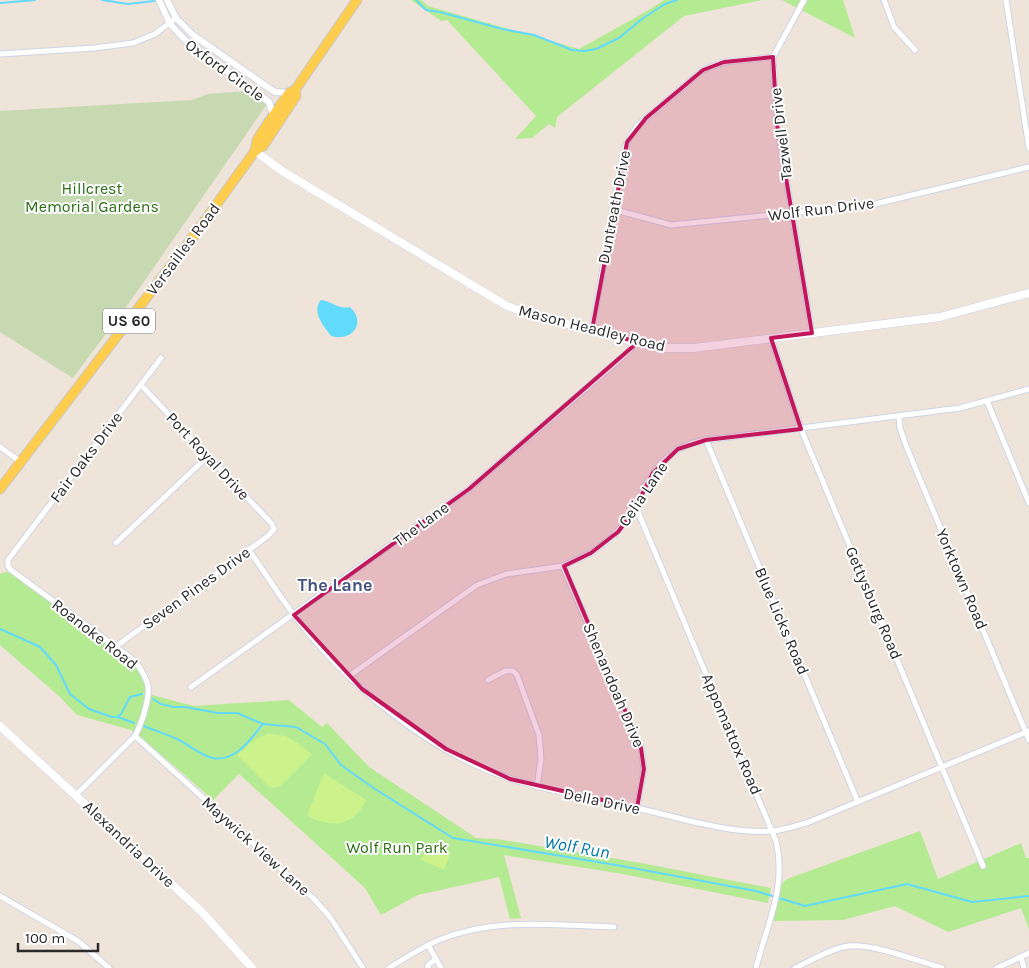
<svg xmlns="http://www.w3.org/2000/svg" width="1029" height="968" font-family="Karla,sans-serif">
<style>
.green{fill:#b4ea91}
.cemetery{fill:#c6d9b0}
.pitch{fill:#ccf28c}
.water{fill:#62dafb}
.lines{fill:none;stroke-linecap:round;stroke-linejoin:round}
.stream{stroke:#62dafb;stroke-width:2}
.minor-casing{stroke:#cfd5e5;stroke-width:7}
.tertiary-casing{stroke:#cfd5e5;stroke-width:8}
.secondary-casing{stroke:#cfd5e5;stroke-width:9}
.primary-casing{stroke:#c8c8c8;stroke-width:11}
.minor{stroke:#fff;stroke-width:5}
.tertiary{stroke:#fff;stroke-width:6}
.secondary{stroke:#fff;stroke-width:8}
.primary{stroke:#ffcd4e;stroke-width:9}
.marked{fill:#c2185b;fill-opacity:0.2;stroke:#c2185b;stroke-width:4;stroke-linejoin:round}
.labels{text-anchor:middle;dominant-baseline:central;stroke-width:4;stroke-linejoin:round;paint-order:stroke}
.shield{fill:#fff;stroke:#6a6a6a;stroke-width:1}
.shield-label{font-size:15px;font-weight:bold;fill:#2a2a2a}
.street-label{font-size:16px;fill:#2a2a2a;stroke:#fff}
.park-label{font-size:16px;fill:#2a6f13;stroke:#fff}
.neighbourhood-label{font-size:18px;font-weight:bold;fill:#46537f;stroke:#fff}
.water-label{font-size:18px;font-style:italic;fill:#0077a8;stroke:#fff}
</style>
<rect width="100%" height="100%" fill="#eee4da"/>
<!-- green -->
<g class="green">
<polygon points="411,0 421,0 428,6 579,49 649,10 664,0 762,0 684,16 557,117 555,128 549,124 532,138 515,139 536,116 447,20 441,21"/>
<polygon points="782,0 843,0 855,38"/>
<polygon points="11,570 130,657 146,679 148,694 194,706 289,700 322,727 327,723 369,767 476,838 497,839 641,863 771,888 768,903 623,874 504,855 521,918 510,919 499,877 418,895 381,915 365,888 239,774 213,800 171,763 131,730 77,715 59,696 0,645 0,574"/>
<polygon points="920,831 938,879 1021,843 1026,858 1029,858 1029,929 1021,908 948,932 895,906 843,920 770,921 779,886 787,879"/>
</g>
<!-- cemetery -->
<polygon class="cemetery" points="247,91 267,104 134,296 73,378 0,332 0,111 192,100 208,94"/>
<!-- pitch -->
<g class="pitch">
<path d="M267,734C289,734 295,741 312,754L279,787L273,788L268,786L237,755L254,740Z"/>
<path d="M324,773L366,800C354,827 329,829 307,815Z"/>
<polygon points="428,845 450,854 444,870 421,860"/>
</g>
<!-- water -->
<path class="water" d="M321,300C331,301 339,310 350,307C367,323 352,342 331,336C324,326 311,312 321,300Z"/>
<g class="lines">
<!-- stream -->
<g class="stream">
<polyline points="102,0 128,4 154,1"/>
<polyline points="416,0 426,10 440,12 502,29 534,35 572,50 584,51 596,49 619,38 642,19 665,4 677,0"/>
<polyline points="0,3 35,0"/>
<polyline points="0,629 40,647 56,665 70,694 89,709 112,717 117,717 121,714 130,697 142,694"/>
<polyline points="153,699 161,704 173,707 185,707 218,713 237,713 263,724 296,727 325,744 341,765 375,789 453,838 622,866 756,891 805,906 907,884 972,902 1029,896"/>
<polyline points="118,717 134,723"/>
<path d="M144,726C155,731 167,734 177,739C198,749 212,769 237,752C247,746 255,733 263,724"/>
</g>
<defs>
<g id="minor">
<polyline points="804,0 773,57 777,124 812,333"/>
<polyline points="884,0 894,27 915,50"/>
<polyline points="1006,0 1029,148"/>
<polyline points="0,54 94,48 133,43 155,34 176,18"/>
<polyline points="612,209 671,225 791,213 875,204 1029,167"/>
<polyline points="592,330 623,155 627,142 637,126 703,70 724,62 773,57"/>
<polyline points="771,338 801,429 983,866"/>
<polyline points="987,401 1029,503"/>
<polyline points="899,417 900,428 907,448 1029,740"/>
<polyline points="706,440 858,802"/>
<polyline points="0,447 21,462"/>
<path d="M636,507L776,841C787,887 767,924 756,968"/>
<polyline points="116,543 208,456"/>
<path d="M248,549C264,571 278,594 294,615C345,683 430,754 512,779C555,793 601,800 645,810C684,819 731,834 772,831C784,830 796,826 809,822L1029,731"/>
<polyline points="563,566 641,748 644,769 637,808"/>
<polyline points="115,647 268,536 274,529 272,524 141,385"/>
<polyline points="349,676 477,585 506,574 563,566 591,553 611,538 623,525 633,512 646,484 661,463 678,449 693,443 706,440 960,408 1029,389"/>
<polyline points="488,680 505,671 513,671 517,675 539,735 541,759 537,787"/>
<polyline points="191,687 469,489 619,360 629,351 635,342"/>
<polyline points="135,736 313,898 330,917 363,968"/>
<path d="M76,795L135,736C141,725 150,699 148,686C146,676 140,668 135,661L11,570L8,566V560L161,358"/>
<polyline points="0,896 78,941 109,968"/>
<polyline points="428,945 441,968"/>
<polyline points="1021,957 1024,968"/>
<path d="M389,968C405,958 422,947 439,940C494,917 556,925 614,927"/>
<polyline points="428,968 428,965 436,959"/>
<path d="M795,968C812,960 830,949 848,946C872,943 918,961 942,968"/>
<polyline points="997,968 1029,953"/>
</g>
<g id="tertiary">
<polyline points="159,0 170,24 188,43 269,102 273,115"/>
<polyline points="167,0 176,18 193,35 266,86 275,92 289,93"/>
</g>
<g id="secondary">
<polyline points="255,151 282,171 507,306 530,314 635,342 665,348 694,348 940,317 1029,293"/>
<polyline points="0,726 202,912 252,968"/>
</g>
<g id="primary">
<polyline points="255,151 257,140 268,123 289,93 295,90"/>
<polyline points="0,489 196,233 255,151 263,146 296,96 295,90 357,0"/>
</g>
</defs>
<!-- minor casing -->
<use href="#minor" class="minor-casing"/>
<!-- tertiary casing -->
<use href="#tertiary" class="tertiary-casing"/>
<!-- secondary casing -->
<use href="#secondary" class="secondary-casing"/>
<!-- primary casing -->
<use href="#primary" class="primary-casing"/>
<!-- minor -->
<use href="#minor" class="minor"/>
<!-- tertiary -->
<use href="#tertiary" class="tertiary"/>
<!-- secondary -->
<use href="#secondary" class="secondary"/>
<!-- primary -->
<use href="#primary" class="primary"/>
</g>
<!-- marked area -->
<path class="marked" d="M773,57L777,124L812,333L771,338L801,429L706,440L678,449L653,473L633,512L618,532L591,553L564,566L641,748L644,769L637,808L510,779L446,749L362,689L294,615L469,489L638,342L592,330L627,142L646,118L703,70L724,62Z"/>
<g class="labels">
<!-- shield labels -->
<rect class="shield" x="103" y="308.5" width="52" height="25" rx="4"/>
<g class="shield-label">
<text x="129" y="321">US 60</text>
</g>
<!-- street labels -->
<g class="street-label">
<text transform="translate(225 70) rotate(36)">Oxford Circle</text>
<text transform="translate(781 134) rotate(-97)">Tazwell Drive</text>
<text transform="translate(614 207) rotate(-79)">Duntreath Drive</text>
<text transform="translate(821 209) rotate(-7)">Wolf Run Drive</text>
<text transform="translate(183 249) rotate(-53)">Versailles Road</text>
<text transform="translate(592 328) rotate(14)">Mason Headley Road</text>
<text transform="translate(208 456) rotate(47)">Port Royal Drive</text>
<text transform="translate(86 457) rotate(-53)">Fair Oaks Drive</text>
<text transform="translate(643 494) rotate(-56)">Celia Lane</text>
<text transform="translate(421 524) rotate(-36)">The Lane</text>
<text transform="translate(962 579) rotate(67)">Yorktown Road</text>
<text transform="translate(196 588) rotate(-36)">Seven Pines Drive</text>
<text transform="translate(874 603) rotate(67)">Gettysburg Road</text>
<text transform="translate(782 621) rotate(67)">Blue Licks Road</text>
<text transform="translate(95 634) rotate(38)">Roanoke Road</text>
<text transform="translate(614 685) rotate(67)">Shenandoah Drive</text>
<text transform="translate(732 734) rotate(67)">Appomattox Road</text>
<text transform="translate(602 801) rotate(12)">Della Drive</text>
<text transform="translate(129 844) rotate(43)">Alexandria Drive</text>
<text transform="translate(256 846) rotate(42)">Maywick View Lane</text>
</g>
<!-- park labels -->
<g class="park-label">
<text x="92" y="188">Hillcrest<tspan x="92" dy="18">Memorial Gardens</tspan></text>
<text x="397" y="847">Wolf Run Park</text>
</g>
<!-- neighbourhood labels -->
<g class="neighbourhood-label">
<text x="335" y="585">The Lane</text>
</g>
<!-- water labels -->
<g class="water-label">
<text transform="translate(577 847) rotate(10)">Wolf Run</text>
</g>
</g>
<!-- scale -->
<path d="M18 943v8h80v-8" fill="none" stroke="#2a2a2a" stroke-width="2.5"/>
<text x="25" y="943" font-size="15" fill="#2a2a2a" stroke="#ffffff" stroke-width="4" paint-order="stroke">100 m</text>
</svg>
